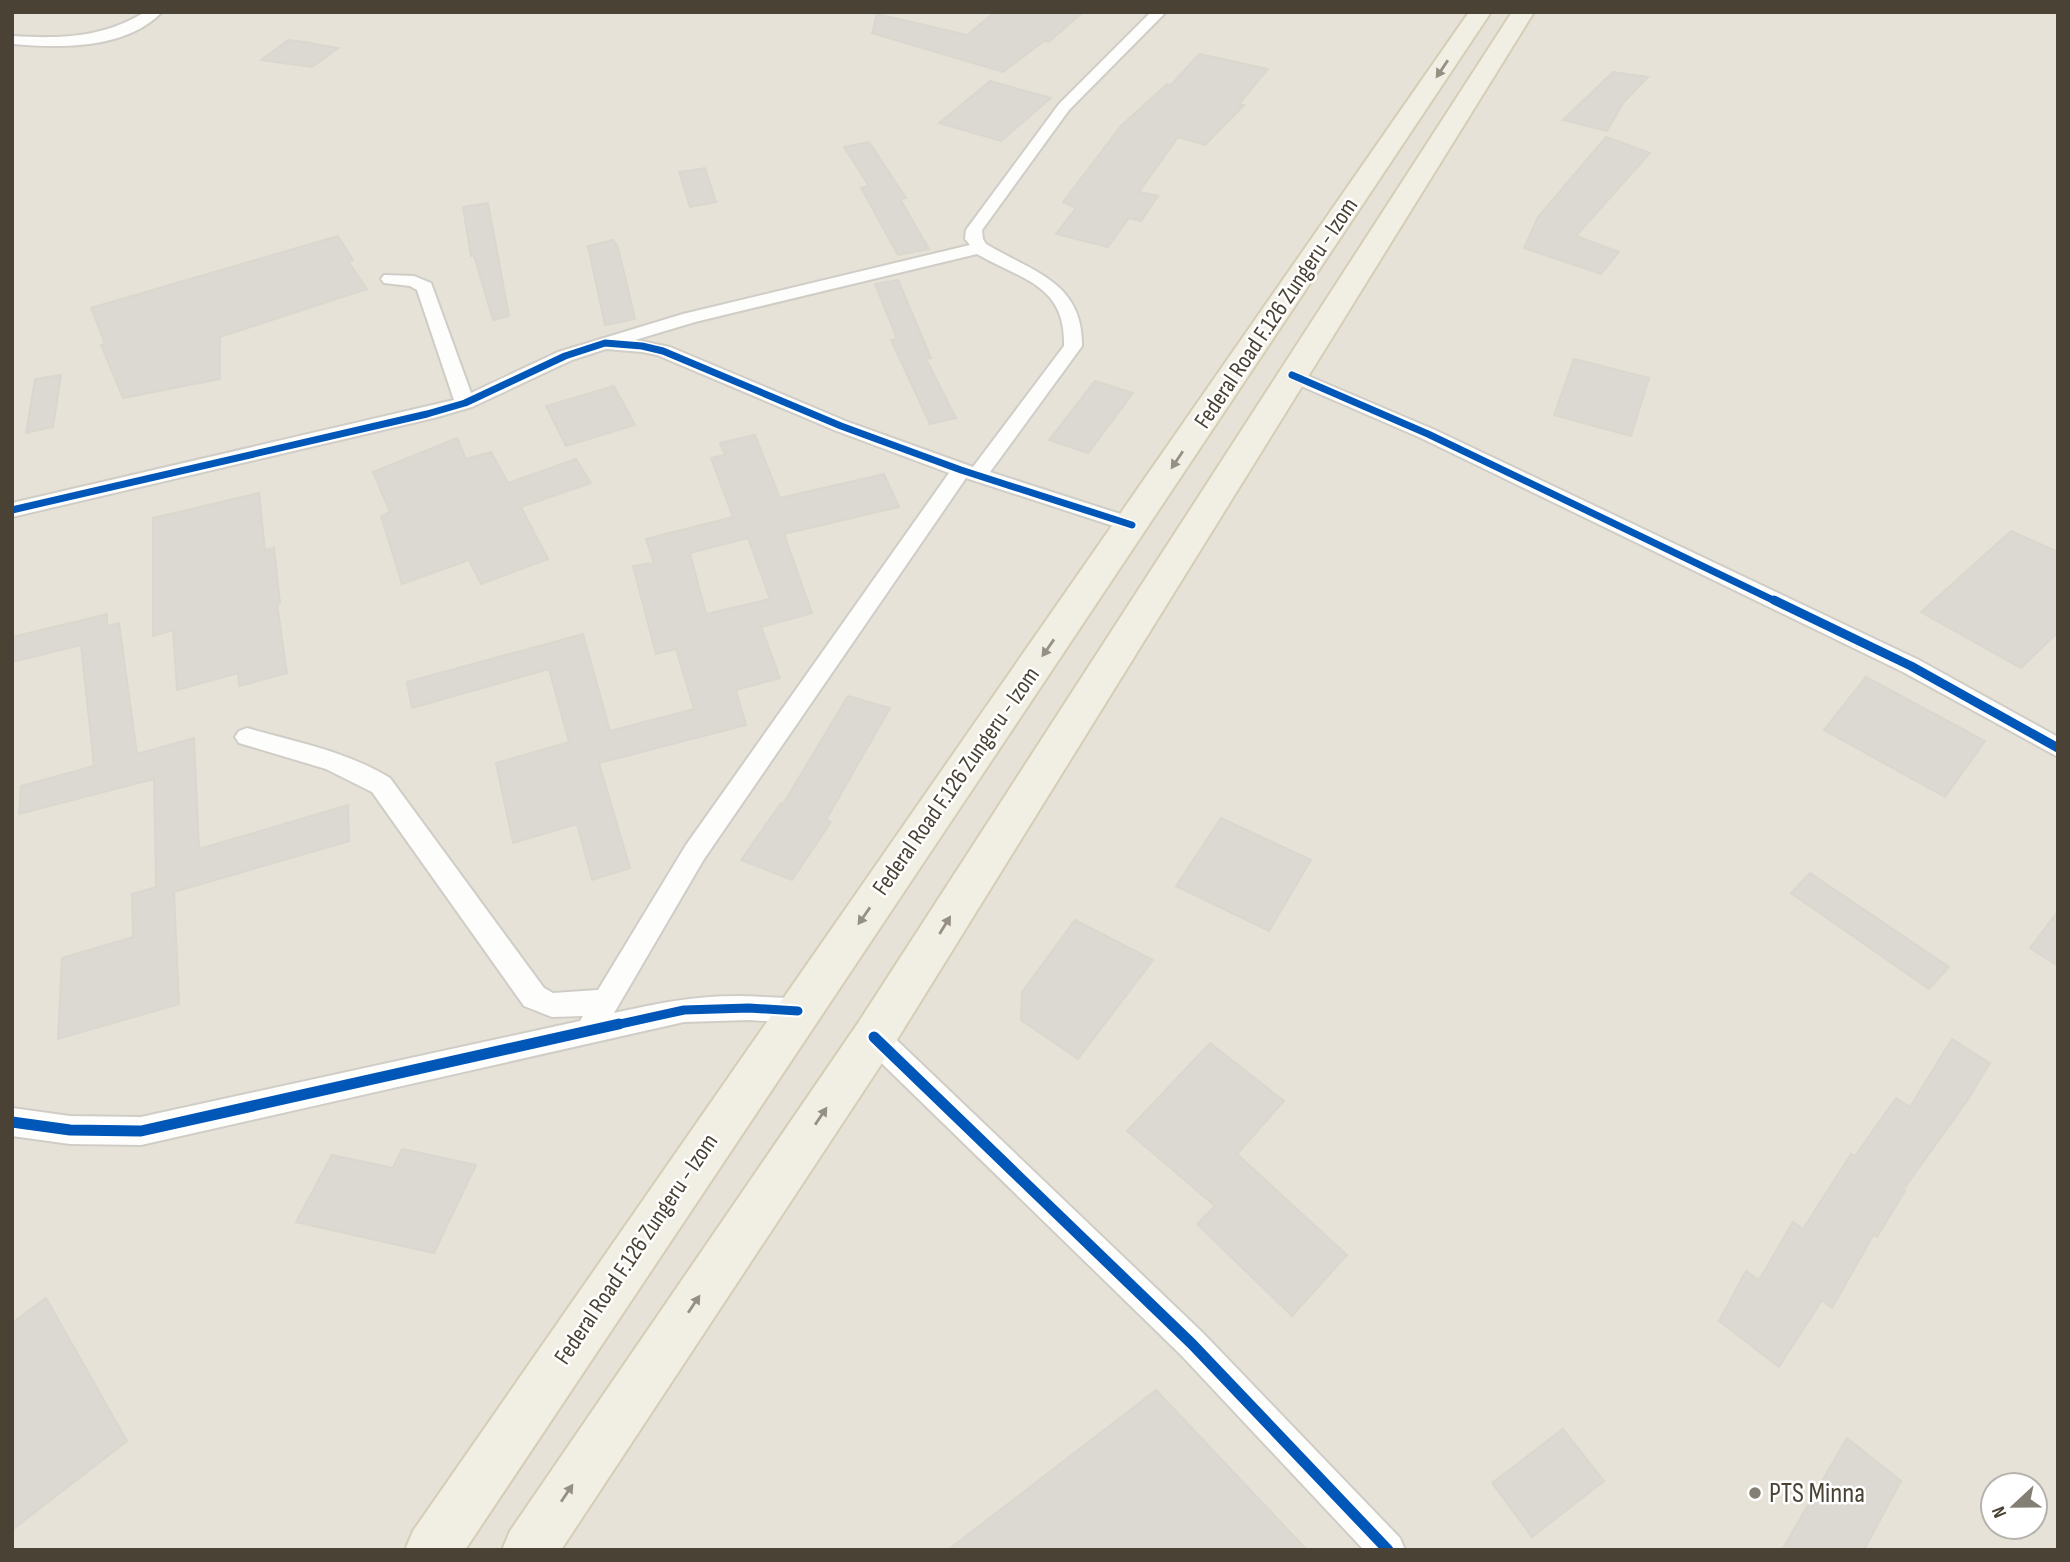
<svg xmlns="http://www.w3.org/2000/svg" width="2070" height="1562" font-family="'Sofia Sans Condensed',sans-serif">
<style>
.residential{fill:#e6e2d7;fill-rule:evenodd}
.building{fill:#dcd9d2;stroke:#dad7cf;stroke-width:2;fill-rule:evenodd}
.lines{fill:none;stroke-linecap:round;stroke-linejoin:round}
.minor-casing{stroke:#d0cdc7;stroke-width:4}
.primary-casing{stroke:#d6cdb5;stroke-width:4}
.minor{fill:#fdfdfc;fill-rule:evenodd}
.primary{fill:#f1eee4;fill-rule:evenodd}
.cycleway-far2-casing{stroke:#fff;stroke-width:10}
.cycleway-far1-casing{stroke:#fff;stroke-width:13}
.cycleway-casing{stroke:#fff;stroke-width:16}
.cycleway-far2{stroke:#0057b8;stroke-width:7}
.cycleway-far1{stroke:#0057b8;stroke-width:9}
.cycleway{stroke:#0057b8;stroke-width:11}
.oneway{fill:#958f84}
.poi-dot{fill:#847f74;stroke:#fff;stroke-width:2.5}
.labels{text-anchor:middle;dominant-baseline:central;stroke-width:5;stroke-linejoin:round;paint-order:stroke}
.street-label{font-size:24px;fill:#494235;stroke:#fff}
.near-poi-label{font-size:28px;fill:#494235;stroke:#fff;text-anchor:start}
</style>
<rect width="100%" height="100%" fill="#f2f0ea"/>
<!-- residential -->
<path class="residential" d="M12,12H2058V1550H12ZM1993,1485H2035V1527H1993Z"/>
<!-- building -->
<g class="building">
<polygon points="995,12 1083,12 1049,42 1044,41 1003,72 872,33 877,14 967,35"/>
<polygon points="288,40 305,42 338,48 312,67 261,60"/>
<polygon points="1199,54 1268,69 1239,104 1244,105 1205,145 1178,137 1139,192 1158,196 1141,221 1129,218 1108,247 1056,234 1076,208 1063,202 1121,126 1167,84 1171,85"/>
<polygon points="1613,72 1648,77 1623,103 1607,131 1563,120"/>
<polygon points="990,81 1051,98 1001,141 939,123"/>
<polygon points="1606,137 1650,153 1576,236 1619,252 1601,274 1524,248 1538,217"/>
<polygon points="869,142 906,198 900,199 929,249 898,255 861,188 869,186 844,147"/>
<polygon points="705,168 716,202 690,207 679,172"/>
<polygon points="488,203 509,316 493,320 474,256 471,256 463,207"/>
<polygon points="338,236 353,260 348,261 367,289 220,337 220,379 123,398 101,345 105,344 91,308"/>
<polygon points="613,240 618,247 635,319 605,325 588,246"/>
<polygon points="898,280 931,358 926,359 956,418 930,424 891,340 897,339 875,284"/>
<polygon points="1574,359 1649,378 1631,436 1554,415"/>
<polygon points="61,375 53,427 26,433 35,379"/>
<polygon points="1095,381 1133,393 1088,453 1049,440"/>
<polygon points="614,386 635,425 566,446 546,406"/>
<path d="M755,435L780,498L884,474L899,507L784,534L812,613L761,627L780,678L736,690L746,725L599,763L630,868L592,880L577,824L513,843L496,763L569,742L549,669L412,708L407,682L583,634L610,731L694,709L676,649L656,654L633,566L654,563L646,539L733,517L711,458L725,455L720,443ZM748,538L770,599L706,614L690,553Z"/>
<polygon points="457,438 466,459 491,452 508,483 576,459 591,483 521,507 548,559 481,584 469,560 402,584 381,516 390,512 373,472"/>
<polygon points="259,493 265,550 274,548 280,603 277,604 287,673 239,686 238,673 177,690 173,630 153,636 153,518"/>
<polygon points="2011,531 2058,552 2058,632 2021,668 1921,612"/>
<polygon points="107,614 107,626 119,623 137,754 194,738 199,849 348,805 349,841 174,892 179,1004 58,1039 62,958 133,937 132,894 156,887 154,779 19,814 21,786 94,766 81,645 12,662 12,637"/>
<polygon points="1866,677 1985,741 1945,797 1824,730"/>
<polygon points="848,696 890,708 826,820 831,822 792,880 741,860 781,803 783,804"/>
<polygon points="1221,818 1311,860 1269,931 1176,886"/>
<polygon points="1810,873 1949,967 1929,989 1791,893"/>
<polygon points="2058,911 2058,966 2030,948"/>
<polygon points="1075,920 1153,960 1078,1059 1021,1020 1022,992"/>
<polygon points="1952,1039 1990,1063 1967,1101 1903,1190 1905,1191 1877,1237 1874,1234 1832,1308 1822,1300 1779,1367 1719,1321 1746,1271 1759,1280 1793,1222 1803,1229 1851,1154 1855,1156 1896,1098 1910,1107"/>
<polygon points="1210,1043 1284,1101 1237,1154 1347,1255 1292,1316 1197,1224 1215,1206 1127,1131"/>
<polygon points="402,1149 476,1165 434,1253 296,1222 332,1155 393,1168"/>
<polygon points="46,1298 127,1441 12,1530 12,1323"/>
<polygon points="1156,1390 1307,1550 948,1550"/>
<polygon points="1563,1429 1604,1481 1532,1537 1492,1483"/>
<polygon points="1847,1438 1901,1481 1864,1550 1782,1550"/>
</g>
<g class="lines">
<defs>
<g id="minor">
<path d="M145,12H162C125,50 60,48 12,44V36C60,39 103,38 145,12Z"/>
<path d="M1151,12H1166L1069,110L982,230L983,239L986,244C1033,272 1083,282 1082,346L990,472L1139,520L1142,525L1139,530L1132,532L966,478L704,859L614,1013C668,1001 710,993 765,997C780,998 794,997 808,1002L812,1011L808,1020L798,1023L749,1020L684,1022L141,1145L70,1144L12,1136V1108L70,1116L141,1117L580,1021L583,1016L552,1017L524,1006L372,792L326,769L239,743L235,737L239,731L247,728C296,742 346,751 390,778L544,988L553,993L598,990L686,845L949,473L834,430L657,355L642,352L606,349L572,360L472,407L434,418L12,517V503L454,400L417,290L410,286L384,283L381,279L384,275L414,276L431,283L471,393L558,352L683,314L970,245L965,239L966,230L1059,104ZM977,254C1021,280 1066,284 1064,346L973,467L848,422L670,347L635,340L695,322Z"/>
<polygon points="1292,369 1435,430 1919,660 2058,737 2058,757 1903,672 1421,438 1285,379 1283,375"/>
<polygon points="874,1024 884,1028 1203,1333 1400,1538 1405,1550 1364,1550 1181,1355 864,1046 860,1037 864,1028"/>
</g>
<g id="primary">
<polygon points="1469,12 1491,12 465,1550 405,1550 413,1531"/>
<polygon points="1512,12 1534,12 890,1051 561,1550 502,1550 510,1531 858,1023"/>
</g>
</defs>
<!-- minor casing -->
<use href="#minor" class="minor-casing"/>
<!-- primary casing -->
<use href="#primary" class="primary-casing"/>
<!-- minor -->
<use href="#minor" class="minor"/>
<!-- primary -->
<use href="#primary" class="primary"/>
<defs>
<g id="cycleway-far2">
<polyline points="1292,375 1428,434 1777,602"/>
<polyline points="12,510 427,414 465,403 565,356 605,343 642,346 663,351 841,426 961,470 1132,525"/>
</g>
<g id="cycleway-far1">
<polyline points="1774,600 1911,666 2058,748"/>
<polyline points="611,1026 684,1010 749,1008 798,1011"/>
</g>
<g id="cycleway">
<polyline points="874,1037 1192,1344 1388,1550"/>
<polyline points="12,1122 70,1130 141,1131 619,1024"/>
</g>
</defs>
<!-- cycleway-far2 casing -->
<use href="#cycleway-far2" class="cycleway-far2-casing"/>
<!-- cycleway-far1 casing -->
<use href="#cycleway-far1" class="cycleway-far1-casing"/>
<!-- cycleway casing -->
<use href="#cycleway" class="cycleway-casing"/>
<!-- cycleway-far2 -->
<use href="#cycleway-far2" class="cycleway-far2"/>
<!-- cycleway-far1 -->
<use href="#cycleway-far1" class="cycleway-far1"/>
<!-- cycleway -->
<use href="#cycleway" class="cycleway"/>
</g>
<!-- one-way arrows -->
<defs><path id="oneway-solid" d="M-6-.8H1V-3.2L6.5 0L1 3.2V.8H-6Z" transform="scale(1.75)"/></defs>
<g class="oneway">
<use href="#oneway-solid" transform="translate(1442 69) rotate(124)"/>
<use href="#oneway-solid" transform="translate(1177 460) rotate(124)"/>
<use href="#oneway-solid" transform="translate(1048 648) rotate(125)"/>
<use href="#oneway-solid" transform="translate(864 916) rotate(125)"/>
<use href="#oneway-solid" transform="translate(945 925) rotate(-58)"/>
<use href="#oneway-solid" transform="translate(821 1116) rotate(-56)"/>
<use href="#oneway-solid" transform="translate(694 1304) rotate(-56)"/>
<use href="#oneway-solid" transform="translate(567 1493) rotate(-56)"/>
</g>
<!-- markers -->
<circle class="poi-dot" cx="1755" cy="1493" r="7"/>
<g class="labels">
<!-- street labels -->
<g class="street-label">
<text transform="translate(1276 313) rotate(-56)">Federal Road F.126 Zungeru - Izom</text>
<text transform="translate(956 781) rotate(-55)">Federal Road F.126 Zungeru - Izom</text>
<text transform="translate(636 1249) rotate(-56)">Federal Road F.126 Zungeru - Izom</text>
</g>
<!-- near-poi labels -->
<g class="near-poi-label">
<text x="1769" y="1493">PTS Minna</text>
</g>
</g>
<!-- border -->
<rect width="2070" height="1562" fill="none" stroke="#494235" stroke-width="28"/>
<!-- north arrow -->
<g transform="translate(2014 1506) rotate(248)"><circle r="33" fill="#ffffff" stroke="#b6b3ae" stroke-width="2"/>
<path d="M0-5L12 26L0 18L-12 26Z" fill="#847f74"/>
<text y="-10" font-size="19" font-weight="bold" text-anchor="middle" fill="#494235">N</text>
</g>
</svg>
